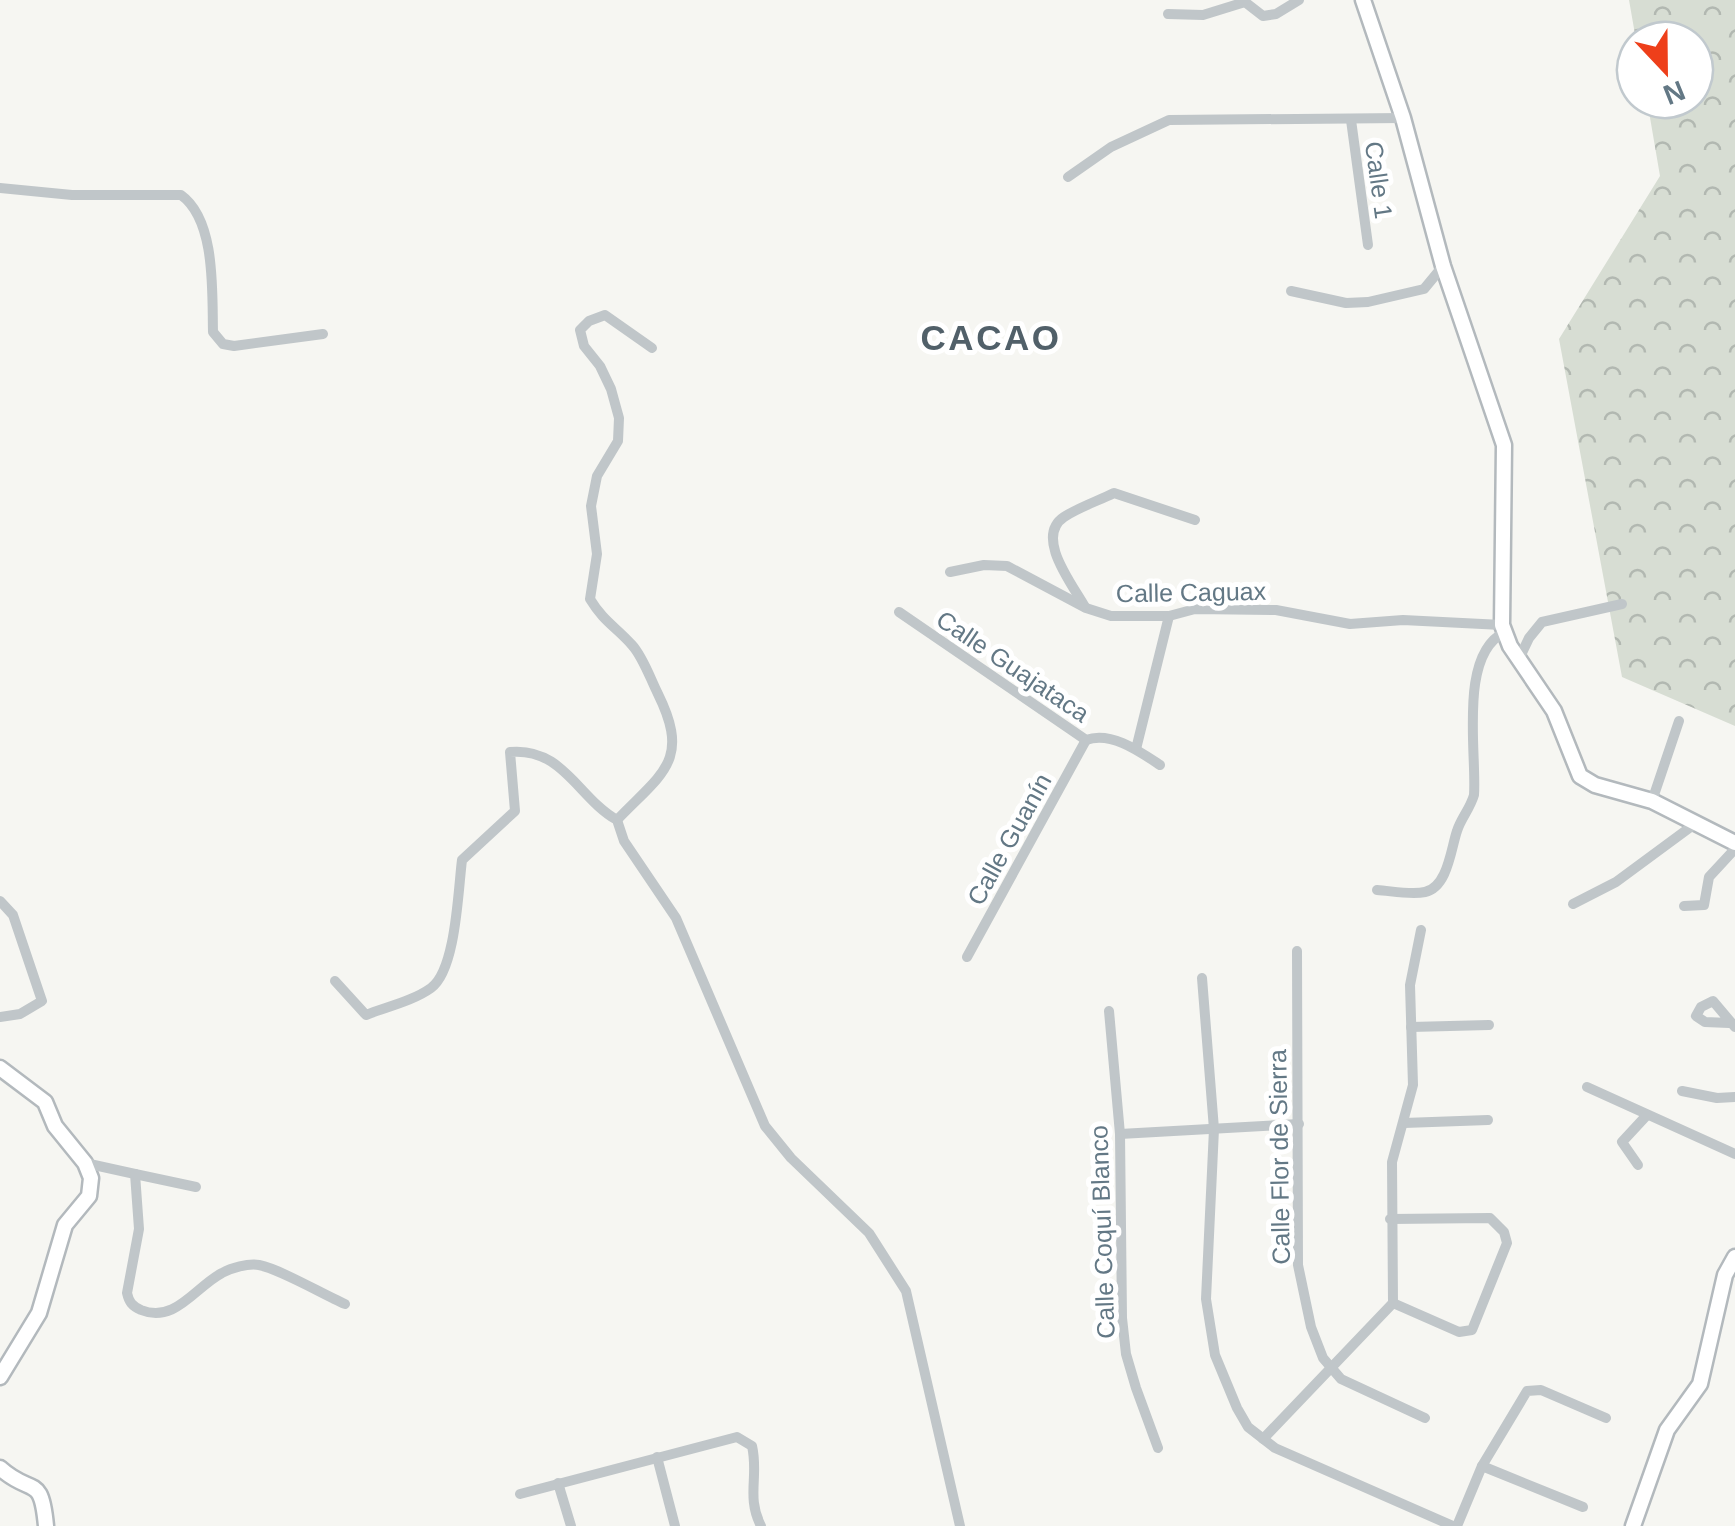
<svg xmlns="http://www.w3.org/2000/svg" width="1735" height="1526" font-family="Arial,sans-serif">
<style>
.forest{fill:url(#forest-crowns)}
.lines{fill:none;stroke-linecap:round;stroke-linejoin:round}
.secondary-casing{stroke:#b3b9bd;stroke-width:19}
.street{stroke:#c0c6c9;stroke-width:10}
.secondary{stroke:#fff;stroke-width:14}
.labels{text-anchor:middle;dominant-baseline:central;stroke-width:10;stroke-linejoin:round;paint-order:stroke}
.street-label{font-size:25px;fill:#637885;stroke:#fff}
.district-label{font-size:35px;font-weight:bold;letter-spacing:2.5px;fill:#516069;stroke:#fff}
</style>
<defs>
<pattern id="forest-crowns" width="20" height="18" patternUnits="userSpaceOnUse" patternTransform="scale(2.5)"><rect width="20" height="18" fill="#d7ddd3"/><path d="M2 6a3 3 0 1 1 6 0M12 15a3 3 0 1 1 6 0" fill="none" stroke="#b2b8b1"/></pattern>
</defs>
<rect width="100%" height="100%" fill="#f6f6f2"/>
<!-- forest -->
<polygon class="forest" points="1629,0 1735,0 1735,726 1622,677 1559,339 1660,176 1647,100 1695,100 1695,40 1636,40"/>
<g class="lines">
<defs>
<g id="secondary">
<polyline points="1363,0 1403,118 1443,266 1504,445 1502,625 1510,646 1554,711 1580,776 1595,785 1652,801 1735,843"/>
<polyline points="0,1068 45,1102 55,1126 85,1163 91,1178 89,1196 65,1225 39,1313 0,1377"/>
<path d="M0,1468C32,1497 41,1472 46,1526"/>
<polyline points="1633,1526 1667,1430 1700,1384 1725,1275 1735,1257"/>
</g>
</defs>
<!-- secondary casing -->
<use href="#secondary" class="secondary-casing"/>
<!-- street -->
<g class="street">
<polyline points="1168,14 1203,15 1245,2 1263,16 1276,14 1299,0"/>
<polyline points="1351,120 1368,245"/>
<polyline points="1068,177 1111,147 1169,120 1403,118"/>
<path d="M0,188L72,195H181C216,220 212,292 213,332L223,344L234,346L323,334"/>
<polyline points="1291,291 1346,303 1368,302 1424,289 1443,266"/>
<polyline points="950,572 984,565 1007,566 1086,608 1111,616 1169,616 1195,609 1276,610 1350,624 1403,620 1502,625"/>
<path d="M1085,607C1073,585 1034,537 1064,517C1079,507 1098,501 1114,493L1195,520"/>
<path d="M899,612L1086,740C1111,731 1139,751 1160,765"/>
<polyline points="1519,659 1529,638 1542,622 1622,604"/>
<polyline points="1136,749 1169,616"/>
<polyline points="1652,801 1679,721"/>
<path d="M617,820C662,773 691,761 658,694C650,678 643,657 632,645C615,626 604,622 590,599L597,554L591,506L597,476L618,441L619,418L611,389L600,366L584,346L580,330L589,321L605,315L652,348"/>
<path d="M1377,890C1392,891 1411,895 1425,892C1448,887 1451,848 1457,831C1461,818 1470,809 1474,795C1477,753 1458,654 1505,632"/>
<polyline points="0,901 13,915 42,1001 20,1014 0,1017"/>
<polyline points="1573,904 1616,882 1696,823"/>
<polyline points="1684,906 1704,905 1709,877 1735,849"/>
<polyline points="1297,951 1298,1265 1311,1327 1323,1358 1341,1379 1425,1418"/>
<polyline points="967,957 1086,740"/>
<polyline points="1202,978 1214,1129 1206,1299 1215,1355 1237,1408 1248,1427 1275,1448 1453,1526"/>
<path d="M335,981L366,1015C386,1007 413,1001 431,988C456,970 458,891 462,860L515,811L510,752C563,747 578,798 617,820L624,841L676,918L765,1126L791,1158L869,1233L906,1291L960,1526"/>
<polyline points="1109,1011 1120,1134 1122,1318 1126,1354 1136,1388 1158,1448"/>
<polyline points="1729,1023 1705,1022 1696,1016 1701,1007 1713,1001 1735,1027"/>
<polyline points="1411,1027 1489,1025"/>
<polyline points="1587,1087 1735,1154"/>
<polyline points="1682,1091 1717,1098 1735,1097"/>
<polyline points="1404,1123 1488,1120"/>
<polyline points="1120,1134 1299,1124"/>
<path d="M85,1163L135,1174L139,1229L127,1293C129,1302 132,1306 141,1310C175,1324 195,1287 222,1273C231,1268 248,1263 259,1265C282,1270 322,1294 345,1304"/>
<polyline points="1638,1165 1622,1142 1647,1115"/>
<polyline points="135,1174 196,1187"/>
<polyline points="1390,1219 1490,1218 1504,1232 1507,1243 1472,1330 1459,1332 1393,1303"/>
<polyline points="1263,1439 1393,1303 1392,1162 1413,1085 1410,985 1421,930"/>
<polyline points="657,1457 675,1526"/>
<polyline points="1482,1466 1583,1507"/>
<polyline points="558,1483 571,1526"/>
<path d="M520,1494L737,1437L752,1446C759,1476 746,1497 761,1526"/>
<polyline points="1457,1526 1482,1466 1527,1391 1541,1390 1606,1418"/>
</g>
<!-- secondary -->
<use href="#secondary" class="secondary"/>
</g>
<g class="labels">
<!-- street labels -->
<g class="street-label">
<text transform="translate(1379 180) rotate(82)">Calle 1</text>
<text transform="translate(1191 592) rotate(-1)">Calle Caguax</text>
<text transform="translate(1013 666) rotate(34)">Calle Guajataca</text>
<text transform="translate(1009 839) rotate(-61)">Calle Guanín</text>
<text transform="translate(1279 1157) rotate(-91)">Calle Flor de Sierra</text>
<text transform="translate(1102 1232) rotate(-92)">Calle Coquí Blanco</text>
</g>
<!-- district labels -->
<g class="district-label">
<text x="991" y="337">CACAO</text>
</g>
</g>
<!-- north arrow -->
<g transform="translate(1665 70) rotate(158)"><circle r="48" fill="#ffffff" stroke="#c1c9ce" stroke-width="2.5"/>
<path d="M0-8L18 38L0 25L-18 38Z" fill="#ee3f1a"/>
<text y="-15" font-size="28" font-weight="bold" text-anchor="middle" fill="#637885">N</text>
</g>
</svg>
